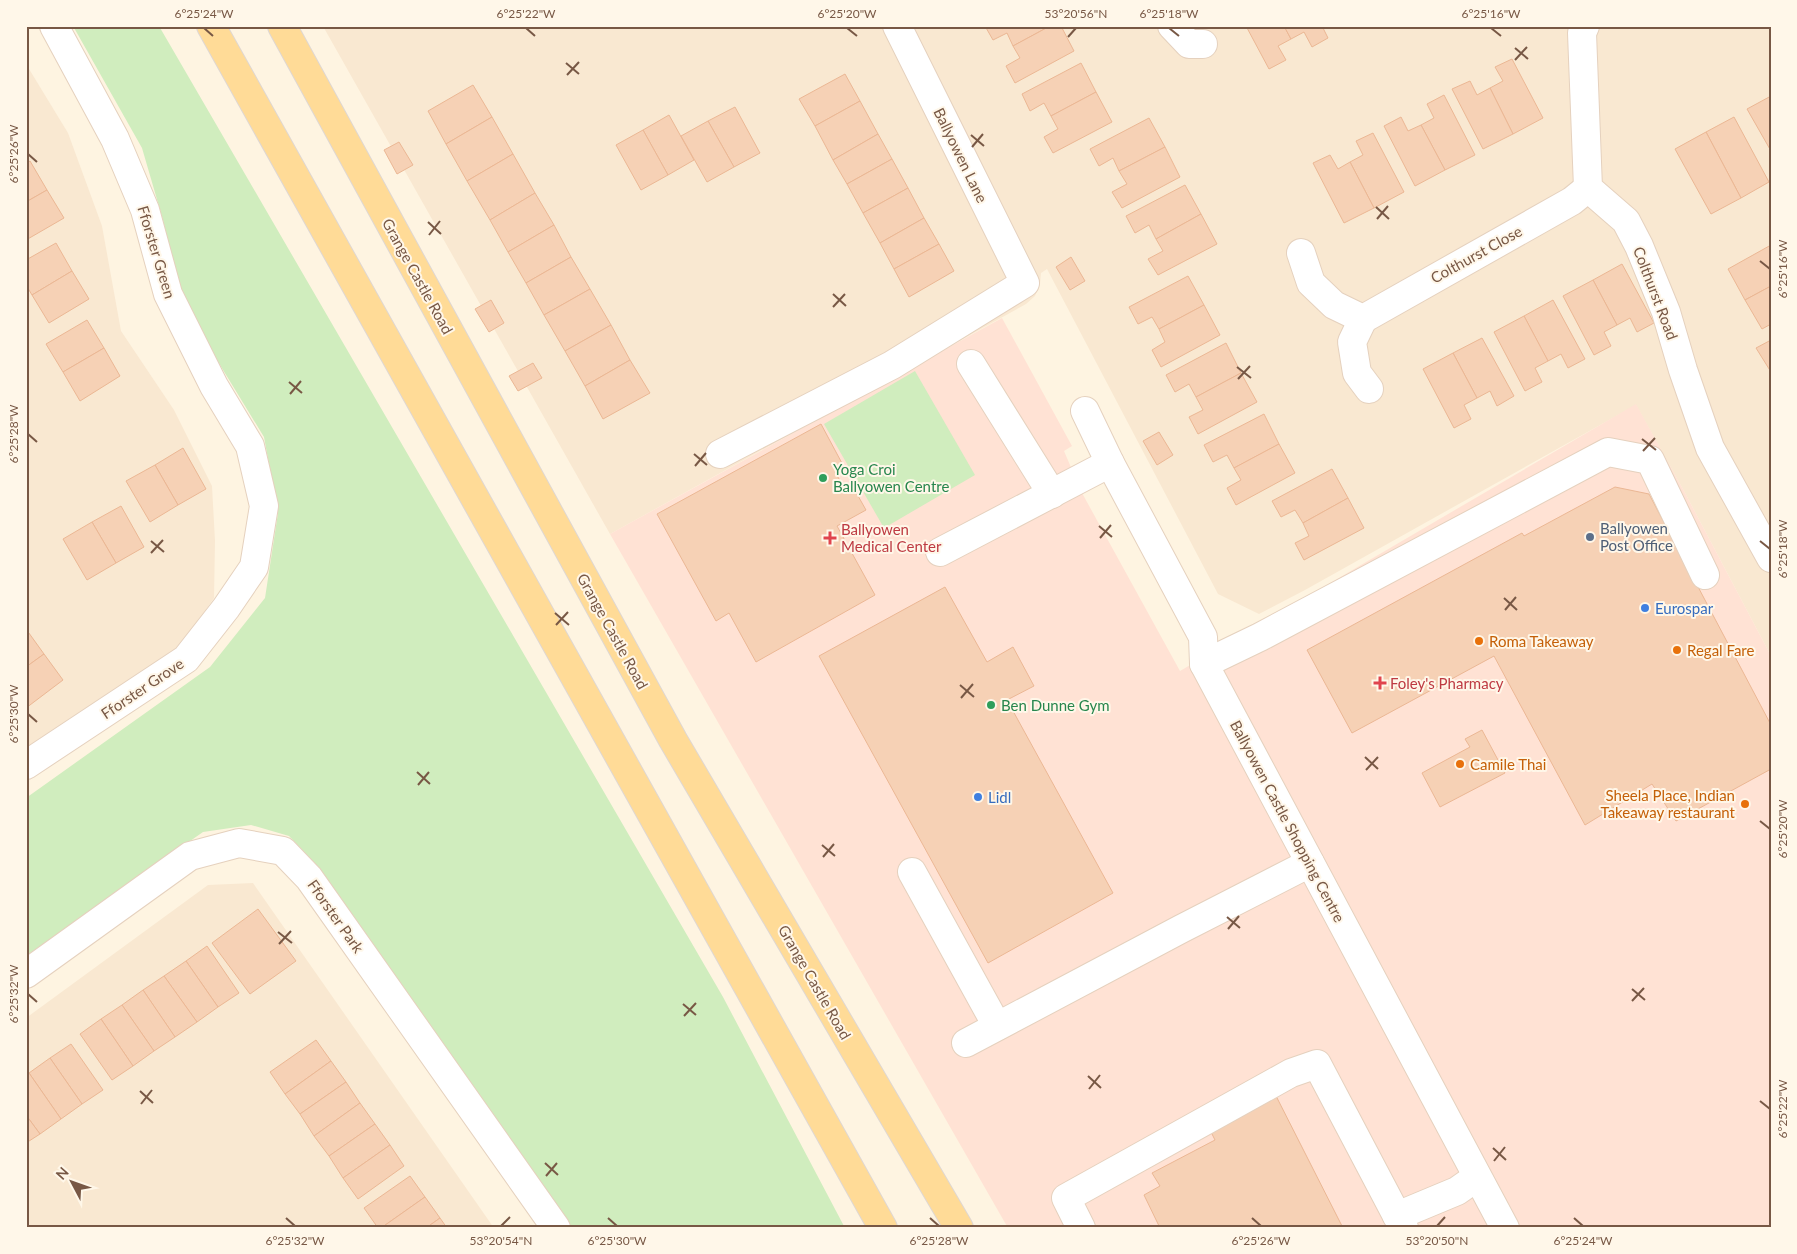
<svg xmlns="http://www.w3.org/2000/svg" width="1797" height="1254" font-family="Lato,sans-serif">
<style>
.residential{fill:#f9e8d1}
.commercial{fill:#ffe2d4}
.green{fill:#d0edbe}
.building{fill:#f6d1b5;stroke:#ebb794}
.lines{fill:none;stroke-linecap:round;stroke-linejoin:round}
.minor-casing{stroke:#e5d1be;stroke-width:30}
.major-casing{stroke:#dfd7d2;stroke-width:30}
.minor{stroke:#fff;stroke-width:28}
.major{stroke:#ffdb97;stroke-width:28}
.ticks{fill:none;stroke:#785845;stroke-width:2}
.leisure-dot{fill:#2e9e5b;stroke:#fff7e9;stroke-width:2}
.service-dot{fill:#5c6f8a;stroke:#fff7e9;stroke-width:2}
.health-dot{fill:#e0444e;stroke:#fff7e9;stroke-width:2}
.shop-dot{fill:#3f7fe0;stroke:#fff7e9;stroke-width:2}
.food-dot{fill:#e8710a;stroke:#fff7e9;stroke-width:2}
.labels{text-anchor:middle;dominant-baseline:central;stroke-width:4;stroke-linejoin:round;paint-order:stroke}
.street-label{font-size:15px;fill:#785845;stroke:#fff7e9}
.leisure-label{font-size:15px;fill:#27864d;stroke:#fff7e9;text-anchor:start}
.service-label{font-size:15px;fill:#4e5e75;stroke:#fff7e9;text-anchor:start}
.health-label{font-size:15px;fill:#be3a42;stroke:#fff7e9;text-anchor:start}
.shop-label{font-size:15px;fill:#366cbe;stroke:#fff7e9;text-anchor:start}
.food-label{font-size:15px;fill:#c56008;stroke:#fff7e9;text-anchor:start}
.neatline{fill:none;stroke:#785845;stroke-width:2}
.ticks-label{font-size:12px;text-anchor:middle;fill:#785845}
</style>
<rect width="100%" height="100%" fill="#fef4e1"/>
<!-- residential -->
<g class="residential">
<polygon points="330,26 1771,26 1771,656 1684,491 1636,405 1305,590 1259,614 1218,594 1047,269 1041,273 1040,284 1035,296 1026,304 610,534 324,28"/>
<polygon points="26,64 68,133 102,226 121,331 174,410 212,486 215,541 214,598 176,652 26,754"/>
<polygon points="253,883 494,1228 26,1228 26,1018 208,885"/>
</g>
<!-- commercial -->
<polygon class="commercial" points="1002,318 1072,446 1064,451 1082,493 1180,671 1636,404 1684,491 1771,656 1771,1228 1008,1228 610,534"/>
<!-- green -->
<g class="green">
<polygon points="73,26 159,26 723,997 845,1228 569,1228 314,862 289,836 251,825 203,832 26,956 26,798 210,667 265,598 278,513 264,437 195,324 178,281 163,220 142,148"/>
<polygon points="915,371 975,475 884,528 824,424"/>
</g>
<!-- building -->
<g class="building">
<polygon points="985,26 1050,26 1013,46 1007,33 993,40"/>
<polygon points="1050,26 1061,26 1074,51 1015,83 1006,66 1020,58 1013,46"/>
<polygon points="1246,26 1284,26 1291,39 1278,46 1286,60 1269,69"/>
<polygon points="1284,26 1322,26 1328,38 1312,47 1304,32 1291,39"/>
<polygon points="1512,59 1543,118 1513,134 1490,88 1503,81 1495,67"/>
<polygon points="1081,63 1096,92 1051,116 1044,103 1030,111 1022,94"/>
<polygon points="845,74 860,101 815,126 799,99"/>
<polygon points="1470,81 1477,95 1490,88 1513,134 1483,149 1452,89"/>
<polygon points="473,85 492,117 446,144 428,111"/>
<polygon points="1096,92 1112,122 1053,153 1044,137 1058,129 1051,116"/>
<polygon points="1444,95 1475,155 1445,170 1421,125 1434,118 1427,104"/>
<polygon points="1771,96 1771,151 1747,109"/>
<polygon points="860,101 878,134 833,160 815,126"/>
<polygon points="735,107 760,153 734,167 708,121"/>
<polygon points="669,115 694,160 668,175 643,130"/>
<polygon points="492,117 513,154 467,181 446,144"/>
<polygon points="1401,117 1408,131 1421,125 1445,170 1415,186 1384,126"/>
<polygon points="1734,117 1769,182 1741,198 1706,132"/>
<polygon points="1149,118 1165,147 1119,171 1113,158 1099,166 1090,149"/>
<polygon points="708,121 734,167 707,182 681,136"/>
<polygon points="643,130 668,175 641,190 616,145"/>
<polygon points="1706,132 1741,198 1711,214 1675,149"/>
<polygon points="1373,133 1404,192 1374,208 1350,162 1363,155 1356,141"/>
<polygon points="878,134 892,159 847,184 833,160"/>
<polygon points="399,142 413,165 397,174 384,150"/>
<polygon points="1165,147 1180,177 1122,208 1112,192 1127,184 1119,171"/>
<polygon points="513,154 535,193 490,220 467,181"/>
<polygon points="1330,155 1338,169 1350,162 1374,208 1344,223 1313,163"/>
<polygon points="892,159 908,188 863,213 847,184"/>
<polygon points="30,161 47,190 26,202 26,164"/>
<polygon points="1185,185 1201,214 1156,239 1149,225 1135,233 1126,216"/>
<polygon points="908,188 924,218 880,243 863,213"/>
<polygon points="47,190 64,218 26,240 26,202"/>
<polygon points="535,193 554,225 508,252 490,220"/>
<polygon points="1201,214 1217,244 1158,275 1148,259 1163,251 1156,239"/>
<polygon points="924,218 939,244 894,269 880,243"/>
<polygon points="554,225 571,257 526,283 508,252"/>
<polygon points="56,243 72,271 32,295 26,285 26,260"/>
<polygon points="939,244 954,271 909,297 894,269"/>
<polygon points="1771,245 1771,286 1745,300 1728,269"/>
<polygon points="571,257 590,289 544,315 526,283"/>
<polygon points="1071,257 1085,281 1070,290 1056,267"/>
<polygon points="1622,264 1654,323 1637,332 1630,318 1617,325 1593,280"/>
<polygon points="72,271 89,299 49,323 32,295"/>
<polygon points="1188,276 1204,305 1159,329 1152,317 1138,324 1129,307"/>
<polygon points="1593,280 1617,325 1604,332 1611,346 1594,355 1563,296"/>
<polygon points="1771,286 1771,324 1762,329 1745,300"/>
<polygon points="590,289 611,325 565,351 544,315"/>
<polygon points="491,300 504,323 489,332 475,309"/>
<polygon points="1553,300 1585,359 1568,368 1561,354 1548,361 1524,316"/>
<polygon points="1204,305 1220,335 1161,367 1152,350 1165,342 1159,329"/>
<polygon points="1524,316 1548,361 1535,368 1542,382 1525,391 1494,332"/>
<polygon points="87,320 104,348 63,372 46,344"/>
<polygon points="611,325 630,360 585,386 565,351"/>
<polygon points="1482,338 1514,396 1497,406 1490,391 1477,398 1453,353"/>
<polygon points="1771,340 1771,372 1756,348"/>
<polygon points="1226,343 1241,373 1196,397 1189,384 1175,392 1166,375"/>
<polygon points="104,348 120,376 80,401 63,372"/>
<polygon points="1453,353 1477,398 1464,405 1471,419 1454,428 1423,369"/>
<polygon points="630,360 650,393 603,419 585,386"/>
<polygon points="533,363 542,378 518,391 509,376"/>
<polygon points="1241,373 1257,402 1198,434 1189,417 1203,410 1196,397"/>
<polygon points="1264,414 1279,444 1234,468 1227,455 1213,462 1204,445"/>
<polygon points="821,424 844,467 835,472 846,491 853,487 866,510 837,526 875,595 756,662 729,613 716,621 657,514"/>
<polygon points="1159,432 1173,455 1157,465 1143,441"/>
<polygon points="1279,444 1295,473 1236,505 1227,488 1241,480 1234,468"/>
<polygon points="183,448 206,489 178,505 155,465"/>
<polygon points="155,465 178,505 150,522 126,481"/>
<polygon points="1332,469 1348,498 1303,523 1295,510 1281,517 1272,501"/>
<polygon points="1615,487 1649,494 1771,725 1771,769 1676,821 1652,784 1585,825 1494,656 1352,733 1307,650 1522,533 1524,536"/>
<polygon points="1348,498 1364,528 1304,560 1295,543 1309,536 1303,523"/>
<polygon points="121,506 144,547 116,563 92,522"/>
<polygon points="92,522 116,563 87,580 63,539"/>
<polygon points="945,587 987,662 1013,647 1034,686 1007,700 1113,893 988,963 819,656"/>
<polygon points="26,629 44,654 26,667"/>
<polygon points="44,654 63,680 26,708 26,667"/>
<polygon points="1482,730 1505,773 1440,807 1422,773 1470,747 1465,739"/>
<polygon points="258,909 296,961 250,994 212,943"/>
<polygon points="207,946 239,993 218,1007 186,961"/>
<polygon points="186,961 218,1007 197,1022 164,976"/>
<polygon points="164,976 197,1022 175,1037 143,990"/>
<polygon points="143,990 175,1037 154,1051 122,1005"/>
<polygon points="122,1005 154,1051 133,1066 101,1019"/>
<polygon points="101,1019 133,1066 112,1080 80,1034"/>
<polygon points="316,1040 331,1061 285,1094 270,1072"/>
<polygon points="71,1044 103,1090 82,1104 50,1058"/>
<polygon points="50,1058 82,1104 61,1119 29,1073"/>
<polygon points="331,1061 346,1082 300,1114 285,1094"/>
<polygon points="29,1073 61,1119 40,1134 26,1115 26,1074"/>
<polygon points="346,1082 360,1103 314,1136 300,1114"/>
<polygon points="1272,1088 1343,1228 1160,1228 1144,1195 1160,1186 1152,1173 1215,1140 1211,1132"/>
<polygon points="360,1103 375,1124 329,1156 314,1136"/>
<polygon points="26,1115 40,1134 26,1143"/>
<polygon points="375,1124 390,1145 343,1178 329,1156"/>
<polygon points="390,1145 404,1166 358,1199 343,1178"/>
<polygon points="410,1176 425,1197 381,1228 378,1228 364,1208"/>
<polygon points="425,1197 440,1218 426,1228 381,1228"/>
<polygon points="440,1218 447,1228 426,1228"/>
</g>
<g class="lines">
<defs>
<g id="minor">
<polyline points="1172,26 1189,44 1203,44"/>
<polyline points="1585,26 1582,33 1588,188 1626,221 1639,246 1666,312 1683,370 1710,448 1771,558"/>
<polyline points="1301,253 1311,283 1334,305 1363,319 1572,201 1588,188"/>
<polyline points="1363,319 1352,342 1357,373 1369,389"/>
<polyline points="971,364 1052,494"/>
<polyline points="1085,411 1110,463 1203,637 1204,664 1505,1228"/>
<polyline points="720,454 892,365 1025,283 897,26"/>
<polyline points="940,552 1110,463"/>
<polyline points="1204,664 1260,637 1608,452 1650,460 1705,575"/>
<polyline points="26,765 186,659 226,608 254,567 264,506 250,446 214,386 168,294 145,210 115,139 54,26"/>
<polyline points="912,872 997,1026"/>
<polyline points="26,974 190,856 239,843 283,851 309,878 556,1228"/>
<polyline points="966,1043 1181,929 1310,863"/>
<polyline points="1081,1228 1066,1198 1291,1073 1317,1064 1397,1216"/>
<polyline points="1404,1228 1397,1216 1457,1191 1477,1177"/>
</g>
<g id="major">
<polyline points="211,26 883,1228"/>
<polyline points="282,26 673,740 959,1228"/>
</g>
</defs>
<!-- minor casing -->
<use href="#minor" class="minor-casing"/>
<!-- major casing -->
<use href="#major" class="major-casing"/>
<!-- minor -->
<use href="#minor" class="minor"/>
<!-- major -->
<use href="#major" class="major"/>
</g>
<!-- ticks -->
<path class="ticks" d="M204,28L213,36M526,28L535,36M847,28L857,36M1169,28L1179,36M1491,28L1501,36M1068,37L1076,28M1515,48L1528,59M1515,60L1527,47M566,63L579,74M567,75L579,62M971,135L984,146M972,147L983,134M28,154L37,162M1376,207L1389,219M1377,219L1388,206M428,222L441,234M429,235L440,221M1760,261L1770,269M833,294L846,306M833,307L845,294M1237,367L1251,378M1238,379L1250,366M289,382L302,393M290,394L301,381M28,434L37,442M1642,439L1656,450M1643,451L1655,438M694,454L707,465M695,466L706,453M1099,526L1112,537M1100,538L1111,525M151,541L164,552M1760,541L1770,549M151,553L163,540M1504,598L1517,610M1505,610L1516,597M555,613L569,625M556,625L568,612M960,685L974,697M961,698L973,684M28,714L37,722M1365,757L1378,769M1366,770L1378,757M417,772L430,784M418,785L429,772M1760,821L1770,829M822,845L835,856M823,857L834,844M1227,917L1240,928M1228,929L1239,916M278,932L292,943M279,944L291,931M1632,989L1645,1000M28,994L37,1002M1632,1001L1644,988M683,1004L696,1015M684,1016L696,1003M1088,1076L1101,1088M1089,1089L1100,1075M140,1091L153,1103M1760,1101L1770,1109M141,1104L152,1090M1493,1148L1506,1160M1494,1161L1505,1147M545,1163L558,1175M546,1176L557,1163M286,1218L295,1226M608,1218L617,1226M930,1218L939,1226M1252,1218L1261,1226M1574,1218L1583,1226M501,1226L510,1217M1437,1226L1445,1217"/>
<!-- markers -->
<g class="leisure-dot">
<circle cx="823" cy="478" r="5"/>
<circle cx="991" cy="705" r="5"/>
</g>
<circle class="service-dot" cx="1590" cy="537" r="5"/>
<g class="health-dot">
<path d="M827.5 530.5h5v5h5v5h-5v5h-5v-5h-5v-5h5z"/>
<path d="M1377.5 675.5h5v5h5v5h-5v5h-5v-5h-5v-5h5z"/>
</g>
<g class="shop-dot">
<circle cx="1645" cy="608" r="5"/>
<circle cx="978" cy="797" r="5"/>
</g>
<g class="food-dot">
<circle cx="1479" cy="641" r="5"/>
<circle cx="1677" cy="650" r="5"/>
<circle cx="1460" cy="764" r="5"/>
<circle cx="1745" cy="804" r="5"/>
</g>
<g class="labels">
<!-- street labels -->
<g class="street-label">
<text transform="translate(961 155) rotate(64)">Ballyowen Lane</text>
<text transform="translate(157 252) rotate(73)">Fforster Green</text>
<text transform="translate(1476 254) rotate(-29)">Colthurst Close</text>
<text transform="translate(418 276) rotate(61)">Grange Castle Road</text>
<text transform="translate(1656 293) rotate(69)">Colthurst Road</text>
<text transform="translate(613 631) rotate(61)">Grange Castle Road</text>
<text transform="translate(142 688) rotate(-34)">Fforster Grove</text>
<text transform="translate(1288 821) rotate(62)">Ballyowen Castle Shopping Centre</text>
<text transform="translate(336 916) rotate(55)">Fforster Park</text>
<text transform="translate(815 982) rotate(60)">Grange Castle Road</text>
</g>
<!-- leisure labels -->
<g class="leisure-label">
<text x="833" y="469">Yoga Croi<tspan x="833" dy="17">Ballyowen Centre</tspan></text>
<text x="1001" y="705">Ben Dunne Gym</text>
</g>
<!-- service labels -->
<g class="service-label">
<text x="1600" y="528">Ballyowen<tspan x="1600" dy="17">Post Office</tspan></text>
</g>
<!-- health labels -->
<g class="health-label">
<text x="841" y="529">Ballyowen<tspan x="841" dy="17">Medical Center</tspan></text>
<text x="1390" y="683">Foley's Pharmacy</text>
</g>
<!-- shop labels -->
<g class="shop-label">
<text x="1655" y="608">Eurospar</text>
<text x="988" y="797">Lidl</text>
</g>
<!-- food labels -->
<g class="food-label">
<text x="1489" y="641">Roma Takeaway</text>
<text x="1687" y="650">Regal Fare</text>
<text x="1470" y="764">Camile Thai</text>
<text x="1735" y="795" text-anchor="end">Sheela Place, Indian<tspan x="1735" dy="17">Takeaway restaurant</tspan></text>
</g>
</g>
<!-- border -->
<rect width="1797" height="1254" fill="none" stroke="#fff7e9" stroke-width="55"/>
<!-- north arrow -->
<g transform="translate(72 1182) rotate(311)" stroke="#fff7e9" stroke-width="4" paint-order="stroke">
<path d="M0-4L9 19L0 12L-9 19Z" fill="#785845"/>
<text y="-8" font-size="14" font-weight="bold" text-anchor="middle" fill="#785845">N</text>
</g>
<rect x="28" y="28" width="1742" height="1198" class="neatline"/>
<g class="ticks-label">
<text x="204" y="18">6°25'24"W</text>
<text x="526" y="18">6°25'22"W</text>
<text x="847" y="18">6°25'20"W</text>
<text x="1076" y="18">53°20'56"N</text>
<text x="1169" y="18">6°25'18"W</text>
<text x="1491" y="18">6°25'16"W</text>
<text transform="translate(14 154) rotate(-90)" y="4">6°25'26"W</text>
<text transform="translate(1783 269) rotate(-90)" y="4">6°25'16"W</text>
<text transform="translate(14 434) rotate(-90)" y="4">6°25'28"W</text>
<text transform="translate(1783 549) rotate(-90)" y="4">6°25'18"W</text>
<text transform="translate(14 714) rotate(-90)" y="4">6°25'30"W</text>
<text transform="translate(1783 829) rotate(-90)" y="4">6°25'20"W</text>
<text transform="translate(14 994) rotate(-90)" y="4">6°25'32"W</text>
<text transform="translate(1783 1109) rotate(-90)" y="4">6°25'22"W</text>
<text x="295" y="1245">6°25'32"W</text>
<text x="501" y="1245">53°20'54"N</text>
<text x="617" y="1245">6°25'30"W</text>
<text x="939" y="1245">6°25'28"W</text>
<text x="1261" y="1245">6°25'26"W</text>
<text x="1437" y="1245">53°20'50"N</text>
<text x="1583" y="1245">6°25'24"W</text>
</g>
</svg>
